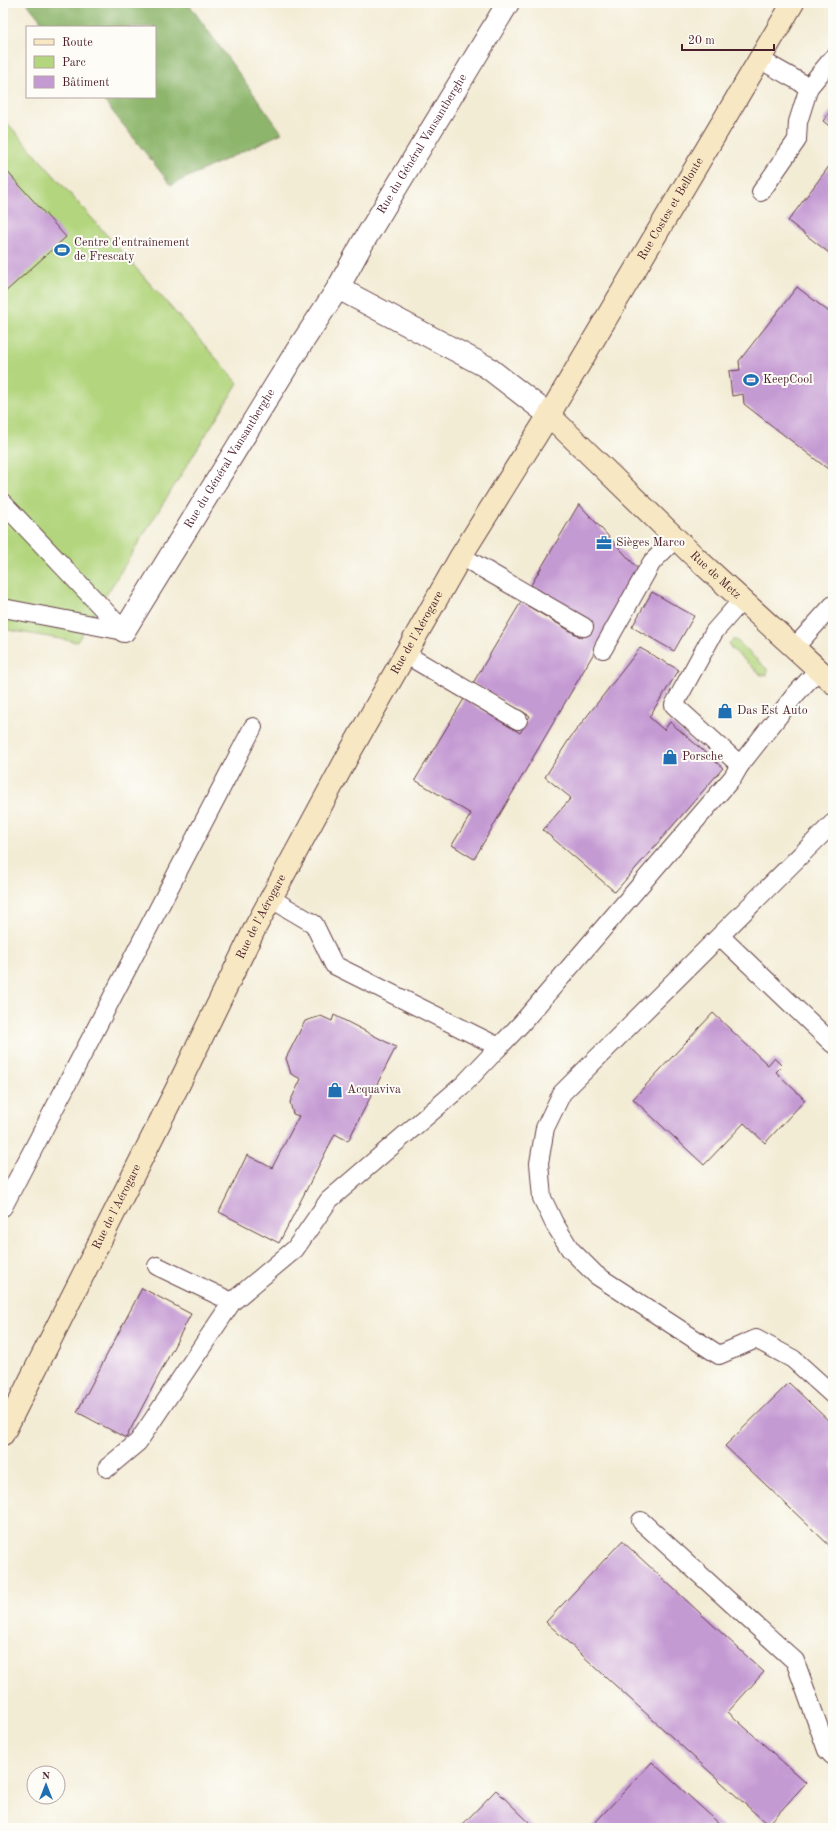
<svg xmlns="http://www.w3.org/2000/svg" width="836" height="1831" font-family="'Old Standard TT',serif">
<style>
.green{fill:#b2d57d;stroke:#7e7a54}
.forest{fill:#8db66c;stroke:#6c6a4c}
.building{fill:#c49ad3}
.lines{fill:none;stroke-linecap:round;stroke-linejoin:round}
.service-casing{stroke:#633e44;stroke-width:20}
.minor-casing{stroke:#633e44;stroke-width:24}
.secondary-casing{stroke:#633e44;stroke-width:24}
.service{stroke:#fff;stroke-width:18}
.minor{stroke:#fff;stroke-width:22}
.secondary{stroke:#f7e8c3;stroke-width:22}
.labels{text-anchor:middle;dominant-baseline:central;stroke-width:4;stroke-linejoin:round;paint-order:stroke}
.street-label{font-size:12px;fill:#4a1f2b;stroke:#fdfcf7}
.poi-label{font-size:12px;fill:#4a1f2b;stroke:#fdfcf7;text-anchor:start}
</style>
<rect width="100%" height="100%" fill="#fdfcf7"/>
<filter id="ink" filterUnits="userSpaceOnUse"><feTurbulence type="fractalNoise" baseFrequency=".025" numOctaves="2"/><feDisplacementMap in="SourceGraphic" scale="8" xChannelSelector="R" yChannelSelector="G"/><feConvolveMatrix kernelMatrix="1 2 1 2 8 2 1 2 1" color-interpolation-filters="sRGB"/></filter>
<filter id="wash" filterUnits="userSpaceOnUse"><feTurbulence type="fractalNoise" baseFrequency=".012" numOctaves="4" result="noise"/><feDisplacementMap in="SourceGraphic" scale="16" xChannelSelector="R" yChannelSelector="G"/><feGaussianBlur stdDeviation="0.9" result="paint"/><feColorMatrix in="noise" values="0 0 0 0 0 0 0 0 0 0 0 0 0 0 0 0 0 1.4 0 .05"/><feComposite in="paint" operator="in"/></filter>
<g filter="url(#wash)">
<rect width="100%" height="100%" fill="#f3ecd5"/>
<!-- green -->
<g class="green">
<polygon points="3,118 238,383 77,642 3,629"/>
<polygon points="733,640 736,640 767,669 767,675 761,675 730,647 729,644"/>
</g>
<!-- forest -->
<polygon class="forest" points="27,3 188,3 282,133 171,185 101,97 155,97 155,27 46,27"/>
<g id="blocks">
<!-- building -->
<g class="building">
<polygon points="833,108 833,129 823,121"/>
<polygon points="833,161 833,256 788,221"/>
<polygon points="3,167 66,237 3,294"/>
<polygon points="797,287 833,315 833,473 744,404 743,394 732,396 729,371 740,370 739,361"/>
<polygon points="579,504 641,572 474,859 452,845 471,814 415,780 464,699 520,733 530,716 473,683 521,602 582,638 591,622 531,585"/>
<polygon points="652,592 694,616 674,651 632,627"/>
<polygon points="640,648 679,670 649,717 664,730 670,722 723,768 615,892 543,830 571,798 545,777 570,738"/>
<polygon points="713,1013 768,1065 774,1058 782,1066 776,1072 805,1100 765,1143 744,1123 704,1165 633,1099"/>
<polygon points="334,1015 396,1047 348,1141 335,1134 279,1243 219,1212 247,1155 272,1168 299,1116 293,1114 290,1102 301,1079 291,1074 286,1058 305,1021 321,1016 332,1021"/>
<polygon points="142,1288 191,1314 126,1438 77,1412"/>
<polygon points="789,1383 833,1425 833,1549 725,1446"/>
<polygon points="622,1541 764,1672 728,1712 806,1783 768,1825 546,1622"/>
<polygon points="652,1762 724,1828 590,1828"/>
<polygon points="496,1790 535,1828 459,1828"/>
</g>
</g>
</g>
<g filter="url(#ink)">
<use href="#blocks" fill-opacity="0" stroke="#633e44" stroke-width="1"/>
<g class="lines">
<defs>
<g id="service">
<polyline points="759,59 809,87"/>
<polyline points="761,192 797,140 798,122 809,87 833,58"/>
<polyline points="3,503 124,631"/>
<polyline points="461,556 584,627"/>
<polyline points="742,600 714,632 674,705 740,765 795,695 818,670"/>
<polyline points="3,608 124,631"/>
<polyline points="794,648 833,605"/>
<polyline points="603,649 652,562 676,538"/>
<polyline points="405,654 518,720"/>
<polyline points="833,823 562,1093 545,1128 539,1163 542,1198 554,1223 570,1249 596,1275 719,1355 756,1339 793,1359 833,1395"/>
<polyline points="270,898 314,924 334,965 499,1047 521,1024 733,777 740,765"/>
<polyline points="720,936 833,1044"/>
<polyline points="3,1207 253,727"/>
<polyline points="157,1266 232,1302"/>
<polyline points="107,1468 138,1442 232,1302 295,1249 329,1200 464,1084 499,1047"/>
<polyline points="641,1521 795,1661 827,1750 833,1756"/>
</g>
<g id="minor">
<polyline points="338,288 487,367 549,415"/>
<path id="s1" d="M124,631L294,355L338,288L362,244L508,3"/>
</g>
<g id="secondary">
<path id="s2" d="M549,415L695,557L833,683"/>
<path id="s3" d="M3,1434L179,1084L256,926L350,752L461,556L549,415L793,3"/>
</g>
</defs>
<!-- service casing -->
<use href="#service" class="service-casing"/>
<!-- minor casing -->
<use href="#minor" class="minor-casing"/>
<!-- secondary casing -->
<use href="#secondary" class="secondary-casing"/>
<!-- service -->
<use href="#service" class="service"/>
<!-- minor -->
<use href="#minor" class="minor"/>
<!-- secondary -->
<use href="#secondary" class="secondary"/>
</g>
</g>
<!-- icons -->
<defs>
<symbol id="stadium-bare" viewBox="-9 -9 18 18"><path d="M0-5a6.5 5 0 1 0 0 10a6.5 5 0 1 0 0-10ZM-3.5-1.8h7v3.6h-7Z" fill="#1f6fb2" stroke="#fdfcf7" stroke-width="2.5" paint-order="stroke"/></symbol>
<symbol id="office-bare" viewBox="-9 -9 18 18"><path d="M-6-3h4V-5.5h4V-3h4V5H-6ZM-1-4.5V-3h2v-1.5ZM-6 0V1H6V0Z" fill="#1f6fb2" stroke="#fdfcf7" stroke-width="2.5" paint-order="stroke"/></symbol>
<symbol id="shop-bare" viewBox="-9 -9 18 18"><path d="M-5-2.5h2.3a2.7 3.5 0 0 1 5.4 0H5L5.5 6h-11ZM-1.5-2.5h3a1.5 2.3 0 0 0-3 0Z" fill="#1f6fb2" stroke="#fdfcf7" stroke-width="2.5" paint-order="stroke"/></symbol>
</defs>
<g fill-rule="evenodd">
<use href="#stadium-bare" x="51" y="239" width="22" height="22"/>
<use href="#stadium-bare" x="740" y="369" width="22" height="22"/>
<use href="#office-bare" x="593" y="532" width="22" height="22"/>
<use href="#shop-bare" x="714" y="700" width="22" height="22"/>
<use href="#shop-bare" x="659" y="746" width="22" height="22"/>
<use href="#shop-bare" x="324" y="1079" width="22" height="22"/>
</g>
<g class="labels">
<!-- street labels -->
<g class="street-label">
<text stroke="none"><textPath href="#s1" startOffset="571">Rue du Général Vansantberghe</textPath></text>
<text stroke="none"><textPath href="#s3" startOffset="1396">Rue Costes et Bellonte</textPath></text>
<text stroke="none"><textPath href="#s1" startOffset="202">Rue du Général Vansantberghe</textPath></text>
<text stroke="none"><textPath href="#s2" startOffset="231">Rue de Metz</textPath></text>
<text stroke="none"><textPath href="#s3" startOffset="902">Rue de l'Aérogare</textPath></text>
<text stroke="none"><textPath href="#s3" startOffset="578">Rue de l'Aérogare</textPath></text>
<text stroke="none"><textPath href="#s3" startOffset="254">Rue de l'Aérogare</textPath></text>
</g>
<!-- poi labels -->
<g class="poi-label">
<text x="74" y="243">Centre d'entraînement<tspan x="74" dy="14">de Frescaty</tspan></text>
<text x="763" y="380">KeepCool</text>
<text x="616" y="543">Sièges Marco</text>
<text x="737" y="711">Das Est Auto</text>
<text x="682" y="757">Porsche</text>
<text x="347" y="1090">Acquaviva</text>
</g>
</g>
<!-- margin -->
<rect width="836" height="1831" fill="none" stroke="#fdfcf7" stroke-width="16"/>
<!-- legend -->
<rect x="26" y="26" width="130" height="72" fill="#fdfcf7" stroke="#b5a4a5"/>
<rect x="34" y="39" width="20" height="6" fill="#f7e8c3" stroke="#b5a4a5"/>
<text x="62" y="46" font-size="12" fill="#4a1f2b">Route</text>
<rect x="34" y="56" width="20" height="12" fill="#b2d57d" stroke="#b5a4a5"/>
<text x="62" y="66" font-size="12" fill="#4a1f2b">Parc</text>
<rect x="34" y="76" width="20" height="12" fill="#c49ad3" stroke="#b5a4a5"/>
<text x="62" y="86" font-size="12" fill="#4a1f2b">Bâtiment</text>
<!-- north arrow -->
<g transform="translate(46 1785)"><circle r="19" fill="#fdfcf7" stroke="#b5a4a5"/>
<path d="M0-3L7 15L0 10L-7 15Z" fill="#1f6fb2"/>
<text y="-6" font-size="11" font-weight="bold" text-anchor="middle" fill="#4a1f2b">N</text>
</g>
<!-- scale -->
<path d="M682 44v6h92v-6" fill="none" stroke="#4a1f2b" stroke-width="2"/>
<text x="688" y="44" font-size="12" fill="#4a1f2b" stroke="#fdfcf7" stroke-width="3" paint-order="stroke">20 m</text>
</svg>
